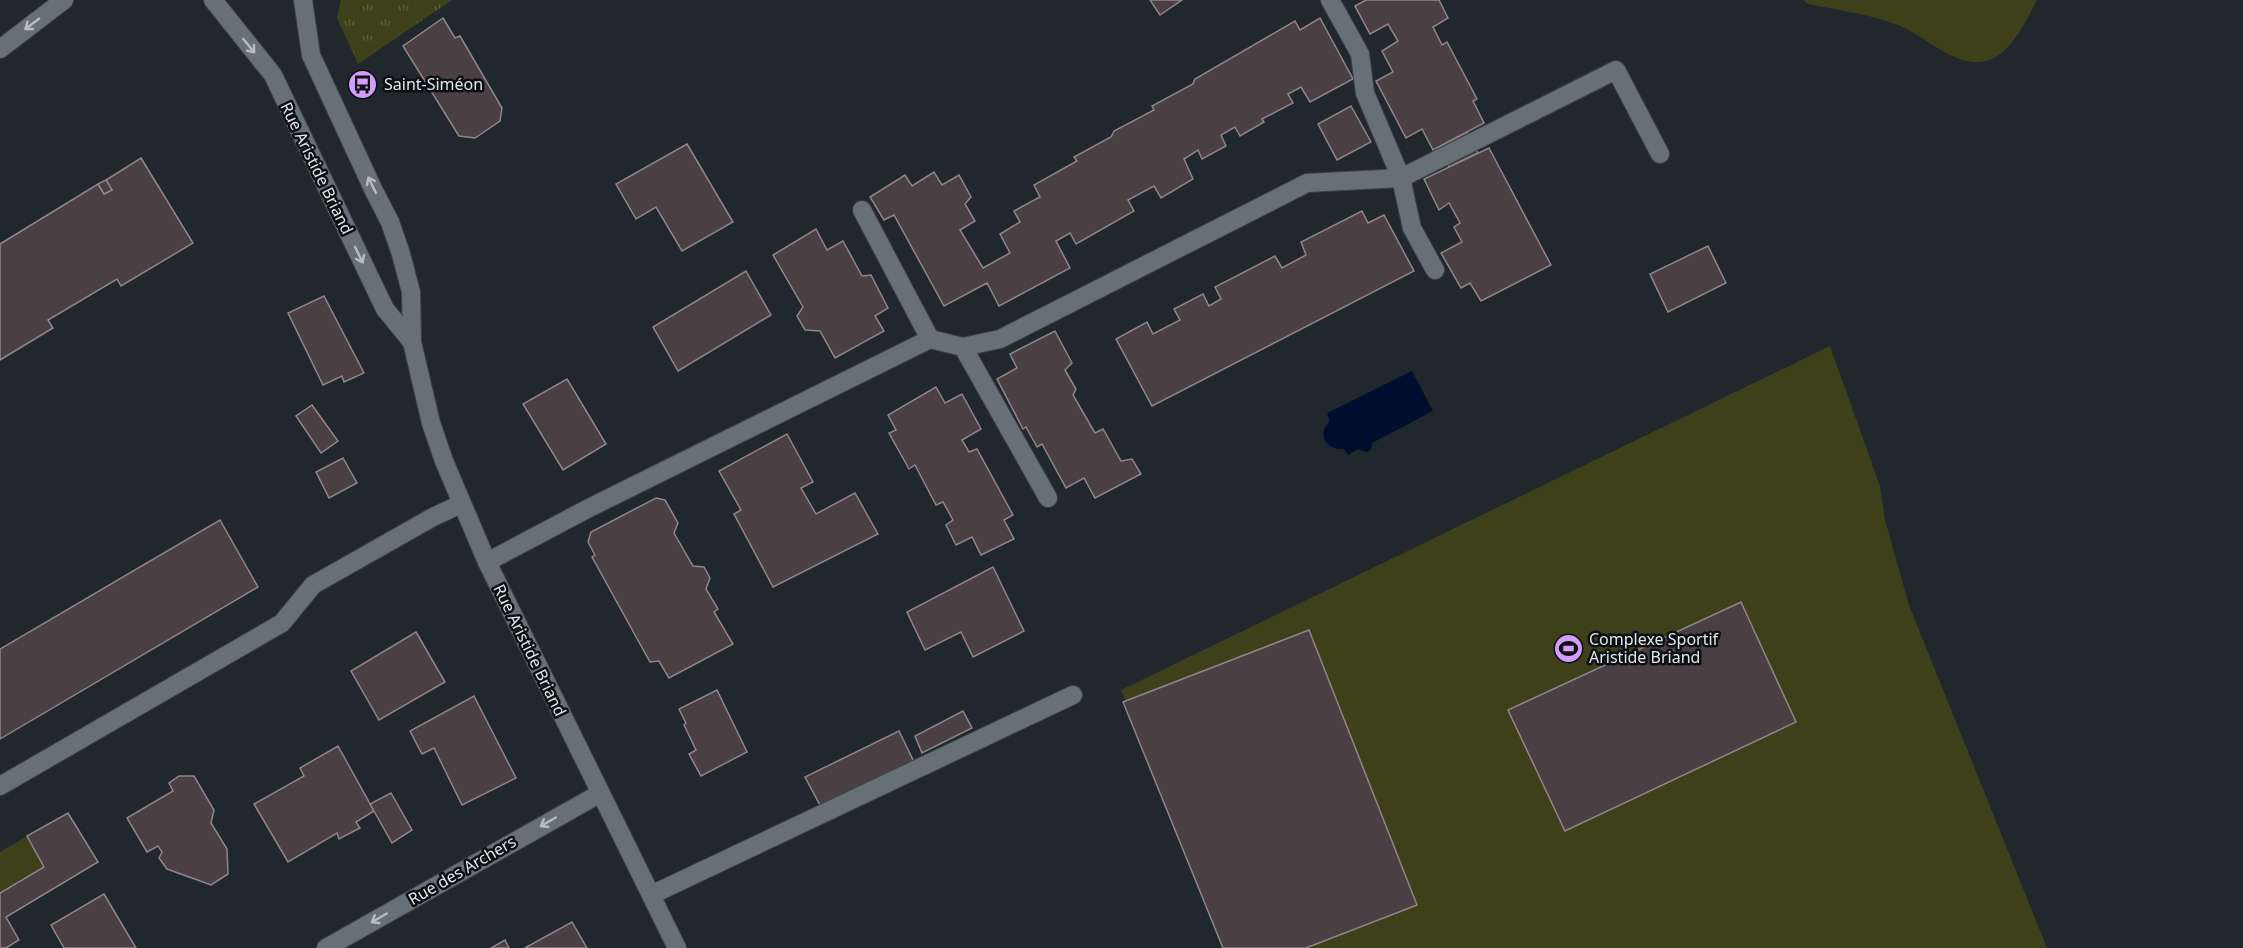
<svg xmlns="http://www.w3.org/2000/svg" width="2243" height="948" font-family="'Noto Sans',sans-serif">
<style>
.green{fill:#3e4019}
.park{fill:url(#park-tufts)}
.water{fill:#000e2d}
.building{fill:#4a4044;stroke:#908589;stroke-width:1.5}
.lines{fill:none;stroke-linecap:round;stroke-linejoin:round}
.lane-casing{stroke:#3d4348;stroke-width:20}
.street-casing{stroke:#3d4348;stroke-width:20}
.secondary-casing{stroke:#3d4348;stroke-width:20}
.lane{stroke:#687077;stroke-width:18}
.street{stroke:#687077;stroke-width:18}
.secondary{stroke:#687077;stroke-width:18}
.oneway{stroke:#b7bdc2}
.labels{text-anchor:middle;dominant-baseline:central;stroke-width:5;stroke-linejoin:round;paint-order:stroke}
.poi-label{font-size:16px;fill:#e1e6ea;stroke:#0c1012;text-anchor:start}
.street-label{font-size:16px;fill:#e1e6ea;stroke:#0c1012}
</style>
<defs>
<pattern id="park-tufts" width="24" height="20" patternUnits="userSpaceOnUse" patternTransform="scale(1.5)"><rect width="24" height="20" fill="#3e4019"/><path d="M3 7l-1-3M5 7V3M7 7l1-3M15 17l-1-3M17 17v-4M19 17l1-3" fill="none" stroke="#5a5c3b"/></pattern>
</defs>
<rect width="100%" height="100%" fill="#20272d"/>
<!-- green -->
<g class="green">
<path d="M1803,0H2037C2017,38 1999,79 1950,55C1932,46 1916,32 1898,25C1869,14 1838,10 1808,4Z"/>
<polygon points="1830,346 1880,486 1885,520 1909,605 2047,948 1222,948 1121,690"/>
<polygon points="27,836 44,867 0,893 0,852"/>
</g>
<!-- park -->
<polygon class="park" points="341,0 452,0 358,64 337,18"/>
<!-- water -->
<path class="water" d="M1412,371L1433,411L1372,443L1371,450L1367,452L1358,449L1348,455L1344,449C1326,450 1316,435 1330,421L1327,413Z"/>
<!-- building -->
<g class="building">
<polygon points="1150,0 1182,0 1160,15"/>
<polygon points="1366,0 1439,0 1448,18 1433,27 1442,45 1447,42 1477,99 1473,101 1484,123 1433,150 1422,129 1406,138 1376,81 1393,72 1382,51 1398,41 1388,24 1370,34 1355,6"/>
<polygon points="443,18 455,38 460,36 502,108 500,121 475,138 459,136 403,46"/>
<polygon points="1320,18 1353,79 1310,102 1301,87 1288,94 1293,103 1262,119 1264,122 1240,136 1235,127 1221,135 1226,146 1202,159 1198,150 1184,159 1193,179 1161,198 1154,186 1128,200 1134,211 1076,244 1070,233 1056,241 1070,268 999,306 987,283 944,306 894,215 884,220 870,197 905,175 912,186 934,172 942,185 959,175 971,197 965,204 975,221 960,230 983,268 1010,253 1000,234 1020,222 1014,211 1040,197 1034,185 1077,161 1074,157 1111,137 1114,131 1154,110 1152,106 1193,84 1195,79 1295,21 1300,30"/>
<polygon points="1351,106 1371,142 1337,160 1318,124"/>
<polygon points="1467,132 1478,153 1449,167 1439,147"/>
<polygon points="687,144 733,222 682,251 656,207 636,219 616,184"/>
<polygon points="1489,148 1551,265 1481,301 1470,283 1461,288 1441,253 1462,242 1454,227 1460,223 1449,203 1439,210 1424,179"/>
<polygon points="141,158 193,243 121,286 117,279 48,320 53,328 0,360 0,244 98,184 104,194 112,190 106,180"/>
<polygon points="106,180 112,190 104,194 98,184"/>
<polygon points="1362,211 1368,223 1384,215 1414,271 1152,406 1116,339 1147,322 1153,334 1180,320 1174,309 1203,294 1209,306 1221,299 1215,287 1275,256 1282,268 1306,255 1301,242"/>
<polygon points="816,229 827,250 843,241 862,276 871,275 888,308 875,316 884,331 835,358 820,331 805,330 797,316 803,307 773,255"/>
<polygon points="1708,246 1726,283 1668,312 1650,274"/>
<polygon points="746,271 771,315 678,371 653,327"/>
<polygon points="324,296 364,373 344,382 342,376 323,385 288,313"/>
<polygon points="1055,331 1072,363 1065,370 1076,389 1073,395 1095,433 1103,429 1121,461 1132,459 1141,474 1095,498 1084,478 1066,488 1042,444 1037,447 1026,427 1023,429 997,379 1017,368 1010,354"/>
<polygon points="567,379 606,444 563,470 523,404"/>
<polygon points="936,387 945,403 962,394 981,429 962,440 969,452 977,449 1013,515 1004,520 1014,539 981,555 972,537 956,545 946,525 953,520 943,502 936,505 915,465 909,469 889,433 896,430 888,415"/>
<polygon points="312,405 338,441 321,453 296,416"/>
<polygon points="787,434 813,482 801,488 816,514 855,493 878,534 773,587 734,514 741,510 719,471"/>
<polygon points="343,458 357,483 329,498 316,472"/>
<polygon points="656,498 665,500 678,523 674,533 693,566 704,567 710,578 706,589 718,609 714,612 733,644 669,678 659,661 650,662 592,557 595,555 588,542 591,532"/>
<polygon points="220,520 258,587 0,739 0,649"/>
<polygon points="993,567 1024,631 973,657 961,632 925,650 907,612"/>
<polygon points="1741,602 1796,722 1565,831 1508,710"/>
<polygon points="1309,630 1417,905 1306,948 1223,948 1123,702"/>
<polygon points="416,632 445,682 379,720 351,671"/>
<polygon points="717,690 747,752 701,776 689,754 696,750 684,725 686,723 679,709"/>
<polygon points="474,696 516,778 462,805 434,748 422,754 410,731"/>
<polygon points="963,711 972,728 922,753 915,736"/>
<polygon points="899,731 914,762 821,807 805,777"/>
<polygon points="338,746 374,811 356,822 360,828 339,839 337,833 288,862 254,804 304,776 300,768"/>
<polygon points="179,776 194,776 214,810 211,823 227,849 228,874 211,885 167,869 159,858 162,852 158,846 147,852 127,818 173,791 169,783"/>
<polygon points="391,793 412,830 392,843 370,804"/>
<polygon points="68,813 98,862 6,917 19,940 6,948 0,948 0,893 44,867 27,836"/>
<polygon points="104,894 136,948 64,948 51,925"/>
<polygon points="572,922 587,948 525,948"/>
<polygon points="505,940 509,948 491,948"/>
</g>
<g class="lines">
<defs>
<g id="lane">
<polyline points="1330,0 1360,54 1365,93 1401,178 1412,228 1435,270"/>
<polyline points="862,210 930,339"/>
<polyline points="963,347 1048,498"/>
<polyline points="487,562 589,508 930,339 963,347 1000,339 1307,183 1401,178 1616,70 1660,154"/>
<polyline points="0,786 282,623 313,585 433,517 461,504"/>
<polyline points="651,895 1073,695"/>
</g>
<polyline id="street" points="326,948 599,794"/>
<g id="secondary">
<polyline points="213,0 273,75 385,309 412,342"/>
<polyline points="303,0 311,55 374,191 390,222 401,254 411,292 412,342 431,423 444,461 487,562 677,948"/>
<polyline points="0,49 64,0"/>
</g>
</defs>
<!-- lane casing -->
<use href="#lane" class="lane-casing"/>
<!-- street casing -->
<use href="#street" class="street-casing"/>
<!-- secondary casing -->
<use href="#secondary" class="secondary-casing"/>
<!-- lane -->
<use href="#lane" class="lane"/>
<!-- street -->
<use href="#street" class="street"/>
<!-- secondary -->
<use href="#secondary" class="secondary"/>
</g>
<!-- one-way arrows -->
<defs><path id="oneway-shaft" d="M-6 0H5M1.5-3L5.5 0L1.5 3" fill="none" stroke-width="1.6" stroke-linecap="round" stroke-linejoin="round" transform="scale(1.5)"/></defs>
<g class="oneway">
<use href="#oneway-shaft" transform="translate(32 24) rotate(143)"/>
<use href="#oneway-shaft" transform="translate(249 46) rotate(51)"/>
<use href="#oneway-shaft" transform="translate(372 185) rotate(-116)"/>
<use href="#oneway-shaft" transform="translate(359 255) rotate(64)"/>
<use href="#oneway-shaft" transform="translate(548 822) rotate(150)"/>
<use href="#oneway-shaft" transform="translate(379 918) rotate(150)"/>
</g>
<!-- icons -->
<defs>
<symbol id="bus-disc" viewBox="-11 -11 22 22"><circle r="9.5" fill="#d49cfc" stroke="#0c1012"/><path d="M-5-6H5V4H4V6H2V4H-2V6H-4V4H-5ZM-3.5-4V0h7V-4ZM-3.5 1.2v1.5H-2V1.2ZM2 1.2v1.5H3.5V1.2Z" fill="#111"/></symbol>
<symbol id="stadium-disc" viewBox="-11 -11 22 22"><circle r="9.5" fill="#d49cfc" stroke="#0c1012"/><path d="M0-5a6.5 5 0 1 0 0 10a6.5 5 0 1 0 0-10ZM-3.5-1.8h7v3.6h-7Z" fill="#111"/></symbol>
</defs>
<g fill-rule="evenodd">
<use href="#bus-disc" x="346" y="68" width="33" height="33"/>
<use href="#stadium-disc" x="1552" y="632" width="33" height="33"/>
</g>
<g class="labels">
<!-- poi labels -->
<g class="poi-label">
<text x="384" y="84">Saint-Siméon</text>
<text x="1589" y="639">Complexe Sportif<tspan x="1589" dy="18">Aristide Briand</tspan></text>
</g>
<!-- street labels -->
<g class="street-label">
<text transform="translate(317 168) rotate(64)">Rue Aristide Briand</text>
<text transform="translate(530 650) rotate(64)">Rue Aristide Briand</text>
<text transform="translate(462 870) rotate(-30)">Rue des Archers</text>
</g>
</g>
</svg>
